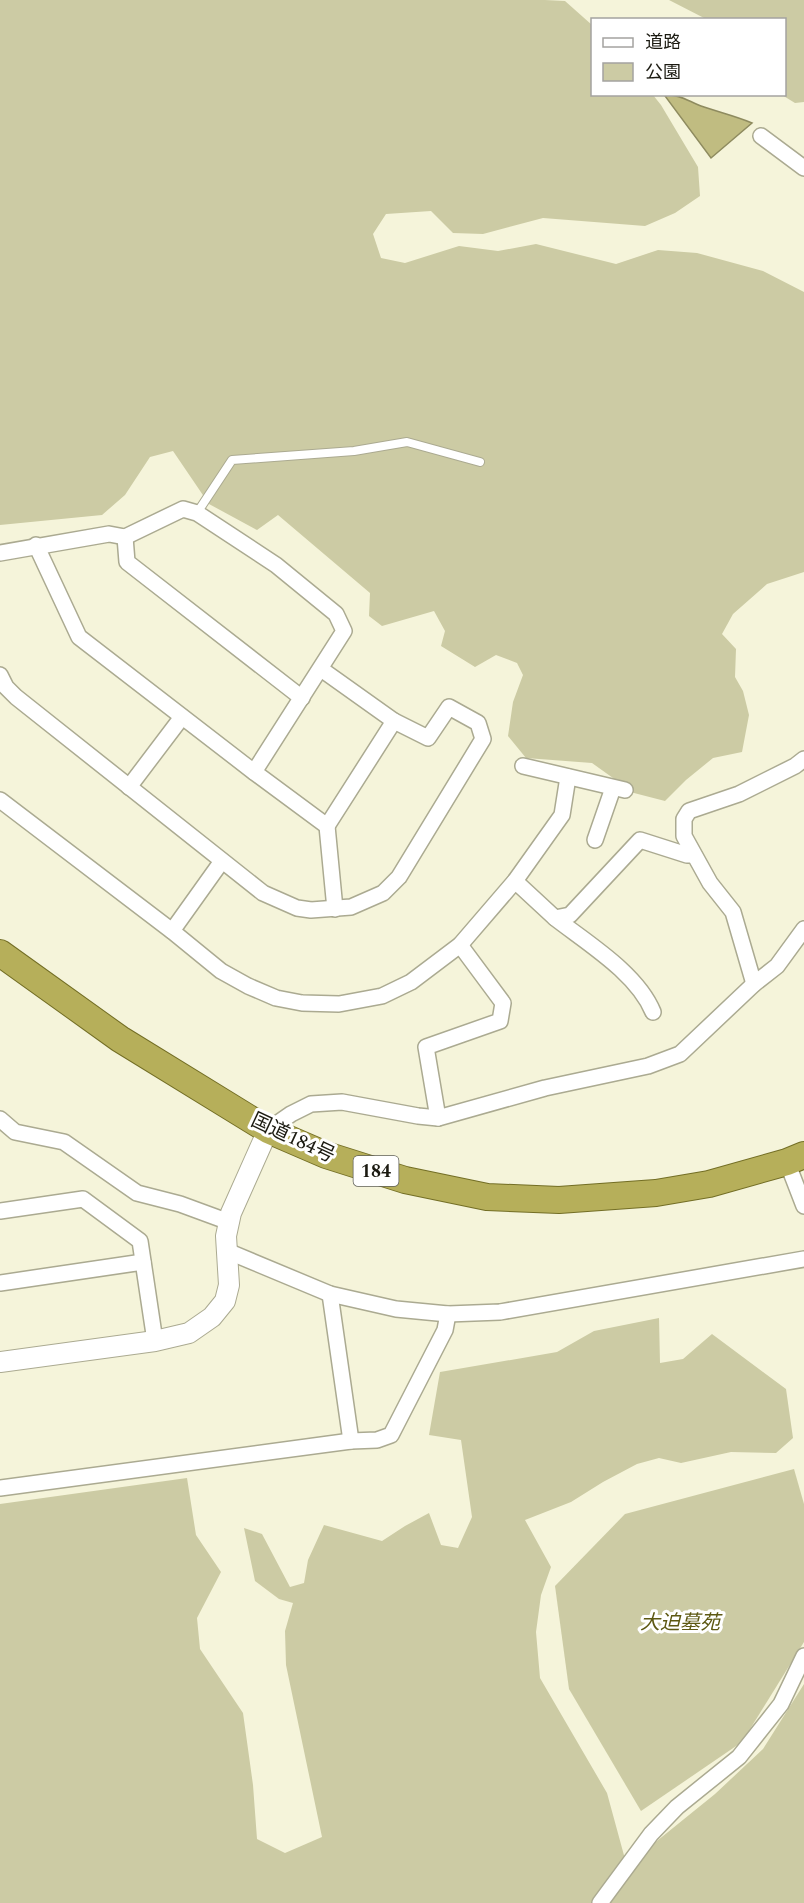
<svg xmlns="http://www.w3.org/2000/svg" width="804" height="1903" font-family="Spectral,'Noto Sans JP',serif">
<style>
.green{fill:#cccba4}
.water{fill:#c0bc81;stroke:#8e8b5f;stroke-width:1.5}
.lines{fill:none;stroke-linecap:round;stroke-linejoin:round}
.service-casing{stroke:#abaa91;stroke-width:10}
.minor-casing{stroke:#abaa91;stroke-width:18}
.tertiary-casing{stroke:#abaa91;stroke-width:22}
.trunk-casing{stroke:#736e25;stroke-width:28}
.service{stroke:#fff;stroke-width:8}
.minor{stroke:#fff;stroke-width:15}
.tertiary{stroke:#fff;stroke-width:20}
.trunk{stroke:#b6af5a;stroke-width:26}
.labels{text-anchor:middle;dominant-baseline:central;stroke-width:6;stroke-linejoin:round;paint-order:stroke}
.shield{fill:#fff;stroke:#5f5f58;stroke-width:1.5}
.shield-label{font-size:18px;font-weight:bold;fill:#1b1a11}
.street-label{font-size:20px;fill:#1b1a11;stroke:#fff}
.park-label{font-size:20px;font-style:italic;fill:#5d5812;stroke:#fff}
</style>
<rect width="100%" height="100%" fill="#f5f4da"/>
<!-- green -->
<g class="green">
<polygon points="0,0 545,0 565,1 592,25 592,94 653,95 661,105 698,167 700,196 675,213 645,226 543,218 483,234 453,233 431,211 386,214 373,234 381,258 405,263 459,246 498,251 536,244 616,264 658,250 697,253 763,271 804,292 804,572 767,584 733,614 722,634 736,649 735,677 743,691 749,715 742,752 713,758 686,780 665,801 634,793 592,763 526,758 508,736 513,702 523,675 517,663 496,655 475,667 441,646 445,631 434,611 382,626 369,616 370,593 278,515 257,530 209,504 173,451 150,457 125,495 102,515 0,525"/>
<polygon points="669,0 804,0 804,102 795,103 782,95 784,94 784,20 706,19"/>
<polygon points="659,1318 660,1363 683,1359 712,1334 786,1389 793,1438 776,1453 731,1452 681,1463 659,1458 637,1464 603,1482 571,1502 525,1520 551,1567 541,1595 536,1632 540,1678 607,1793 625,1859 647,1849 715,1794 763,1749 804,1684 804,1903 0,1903 0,1504 187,1478 196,1535 221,1572 197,1618 200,1649 243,1713 253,1785 257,1839 285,1853 322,1837 286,1665 285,1631 293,1603 279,1599 255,1581 244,1528 262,1534 290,1587 304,1583 308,1560 324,1525 382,1541 405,1526 429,1513 441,1545 458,1548 472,1517 461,1440 429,1435 440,1372 557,1352 594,1331"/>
<polygon points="794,1469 804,1504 804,1642 742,1742 641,1811 569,1689 555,1586 625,1514"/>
</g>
<!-- water -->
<path class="water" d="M668,95C679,94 690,102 701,106C718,112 735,116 752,123L711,158L665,96Z"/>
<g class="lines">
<defs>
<polyline id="service" points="197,513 232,460 354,451 407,442 480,462"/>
<g id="minor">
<polyline points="761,136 804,168"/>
<polyline points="125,537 127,562 302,698"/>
<polyline points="36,545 79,637 254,772 327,826 335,909"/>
<polyline points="0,553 109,534 125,537 183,509 197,513 276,565 336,614 344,631 254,772"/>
<polyline points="0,675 6,687 16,697 263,893 297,908 311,910 351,907 383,893 399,877 483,739 478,723 449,707 428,738 394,721 321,669"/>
<polyline points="523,766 625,790"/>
<polyline points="129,787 182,717"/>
<polyline points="0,800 172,931 221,971 248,986 276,998 302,1003 339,1004 382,996 411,982 460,945 515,881 562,815 568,777"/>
<polyline points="327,826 394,721"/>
<polyline points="595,840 613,788"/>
<polyline points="515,881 555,918 570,915 640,840 687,855 694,855"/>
<path d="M555,918C587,943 637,973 653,1012"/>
<polyline points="172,931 222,861"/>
<polyline points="754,984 733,912 710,883 684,836 684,819 689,811 739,794 795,766 804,759"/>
<polyline points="438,1118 426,1047 500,1021 503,1003 460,945"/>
<polyline points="0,1119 15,1132 64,1142 137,1193 180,1204 229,1222"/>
<polyline points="268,1130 291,1114 311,1104 342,1102 418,1116 438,1118 545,1088 648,1066 680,1054 754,984 777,966 804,929"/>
<polyline points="787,1162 804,1206"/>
<polyline points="0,1211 83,1199 140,1241 155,1341"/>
<polyline points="227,1251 330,1294 396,1309 448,1314 500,1312 804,1259"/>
<polyline points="0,1283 143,1262"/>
<polyline points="330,1294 351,1441"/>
<polyline points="0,1488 351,1441 377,1440 391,1435 445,1330 448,1314"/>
<polyline points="600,1903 651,1834 677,1807 739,1757 781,1704 804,1656"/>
</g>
<polyline id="tertiary" points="0,1362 155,1341 189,1333 212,1317 225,1301 229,1285 226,1236 231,1213 268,1130"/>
<polyline id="trunk" points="0,953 120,1039 268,1130 326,1155 405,1180 487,1197 559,1200 656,1193 709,1184 787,1162 804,1155"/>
</defs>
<!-- service casing -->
<use href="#service" class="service-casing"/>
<!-- minor casing -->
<use href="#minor" class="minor-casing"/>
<!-- tertiary casing -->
<use href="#tertiary" class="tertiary-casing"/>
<!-- trunk casing -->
<use href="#trunk" class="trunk-casing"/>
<!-- service -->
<use href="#service" class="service"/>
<!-- minor -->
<use href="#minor" class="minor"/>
<!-- tertiary -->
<use href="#tertiary" class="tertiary"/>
<!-- trunk -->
<use href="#trunk" class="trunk"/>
</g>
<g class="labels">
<!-- shield labels -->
<rect class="shield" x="353.5" y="1156" width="45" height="30" rx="4.5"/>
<g class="shield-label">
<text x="376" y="1171">184</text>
</g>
<!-- street labels -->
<g class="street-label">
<text transform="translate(293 1138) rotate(25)">国道184号</text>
</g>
<!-- park labels -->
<g class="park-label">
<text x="680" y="1623">大迫墓苑</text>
</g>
</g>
<!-- legend -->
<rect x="591" y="18" width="195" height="78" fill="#ffffff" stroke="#a4a3a0" stroke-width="1.5"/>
<rect x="603" y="38" width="30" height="9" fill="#ffffff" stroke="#a4a3a0" stroke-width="1.5"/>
<text x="645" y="48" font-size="18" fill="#1b1a11">道路</text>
<rect x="603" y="63" width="30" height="18" fill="#cccba4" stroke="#a4a3a0" stroke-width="1.5"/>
<text x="645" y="78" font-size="18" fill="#1b1a11">公園</text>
</svg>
